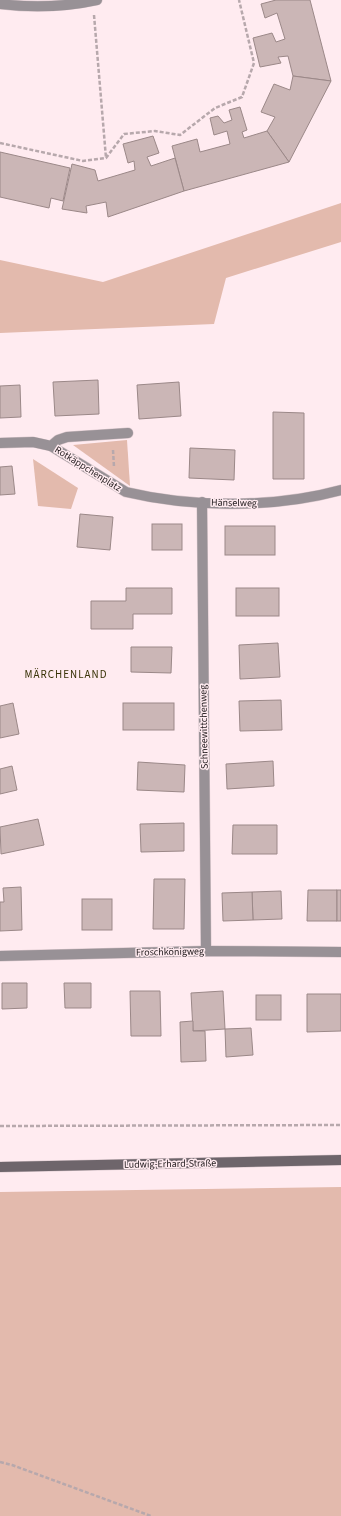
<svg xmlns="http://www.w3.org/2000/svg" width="341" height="1516" font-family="'Source Sans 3',sans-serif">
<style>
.green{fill:#e3baad}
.building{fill:#cbb6b6;stroke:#9b8888}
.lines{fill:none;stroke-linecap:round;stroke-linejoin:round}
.minor-casing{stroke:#d7c5ca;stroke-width:11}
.tertiary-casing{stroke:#d7c5ca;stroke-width:11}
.secondary-casing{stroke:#d7c5ca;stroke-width:11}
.path{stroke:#b7a8ac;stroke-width:2.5;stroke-dasharray:4 2;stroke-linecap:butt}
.minor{stroke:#989196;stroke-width:10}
.tertiary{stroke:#989196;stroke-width:10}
.secondary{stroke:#6e656b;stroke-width:10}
.labels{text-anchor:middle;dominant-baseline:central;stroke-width:3;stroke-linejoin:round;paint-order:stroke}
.street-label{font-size:10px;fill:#201a1c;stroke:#ffebf0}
.neighbourhood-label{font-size:11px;letter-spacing:1px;fill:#383206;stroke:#ffebf0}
</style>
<rect width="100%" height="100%" fill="#ffebf0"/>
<!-- green -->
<g class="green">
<polygon points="341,203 341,242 226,278 214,324 0,333 0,260 103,282"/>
<polygon points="127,440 130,486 73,445"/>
<polygon points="33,459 78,488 71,509 38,506"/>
<polygon points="341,1187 341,1516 0,1516 0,1192"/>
</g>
<!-- building -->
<g class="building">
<polygon points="276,0 310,0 331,81 293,76 288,56 278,57 281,63 260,67 253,38 272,33 276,42 285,39 277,13 265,18 261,4"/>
<polygon points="293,76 331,81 289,162 267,131 275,117 261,112 274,84 290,90"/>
<polygon points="240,107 247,130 242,132 244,138 267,131 289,162 184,191 172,146 197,139 200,152 230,144 227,131 214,135 210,118 218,116 224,123 232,120 229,110"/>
<polygon points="153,136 159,153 147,157 151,166 175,158 184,191 108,217 106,202 86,206 87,213 62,209 72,164 95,170 98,181 135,170 134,161 128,163 123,144"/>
<polygon points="0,152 70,168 63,201 51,198 49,208 0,197"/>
<polygon points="98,380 99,414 55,416 53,382"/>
<polygon points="179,382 181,416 139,419 137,385"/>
<polygon points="20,385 21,417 0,418 0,386"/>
<polygon points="273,412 304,413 304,479 273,479"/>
<polygon points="190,448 235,450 234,480 189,478"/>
<polygon points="12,466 15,494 0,495 0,467"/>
<polygon points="80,514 113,517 110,550 77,547"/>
<rect x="152" y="524" width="30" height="26"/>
<rect x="225" y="526" width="50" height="29"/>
<polygon points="126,588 172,588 172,614 133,614 133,629 91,629 91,601 126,601"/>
<rect x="236" y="588" width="43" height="28"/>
<polygon points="278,643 280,677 240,679 239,645"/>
<polygon points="131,647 172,647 171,673 131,672"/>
<polygon points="281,700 282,730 240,731 239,701"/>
<polygon points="13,703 19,734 0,738 0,706"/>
<rect x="123" y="703" width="51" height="27"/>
<polygon points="273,761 274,786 227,789 226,764"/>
<polygon points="138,762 185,765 184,792 137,790"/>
<polygon points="12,766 17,790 0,794 0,769"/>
<polygon points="38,819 44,845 1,854 0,827"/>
<polygon points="184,823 184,851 141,852 140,824"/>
<polygon points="233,825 277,825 277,854 232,854"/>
<polygon points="154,879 185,879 184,929 153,929"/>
<polygon points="21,887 22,930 0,931 0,902 4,902 3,888"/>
<polygon points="308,890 337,890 337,921 307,921"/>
<rect x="337" y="890" width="4" height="31"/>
<polygon points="281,891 282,919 253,920 252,892"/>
<polygon points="252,892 253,920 223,921 222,893"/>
<rect x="82" y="899" width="30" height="31"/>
<polygon points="2,983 27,983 27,1008 2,1009"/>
<polygon points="64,983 91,983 91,1008 65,1008"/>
<polygon points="130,991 160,991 161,1036 131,1036"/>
<polygon points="223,991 225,1029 193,1031 191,993"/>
<polygon points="307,994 341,994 341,1031 307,1032"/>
<rect x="256" y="995" width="25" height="25"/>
<polygon points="193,1021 193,1031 205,1031 206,1061 181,1062 180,1022"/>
<polygon points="251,1028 253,1055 226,1057 225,1029"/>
</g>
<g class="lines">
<defs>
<g id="minor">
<polyline points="0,443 33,442 51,446 58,440 67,437 128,433"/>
<path d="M51,446L126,492C193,508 275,508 341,490"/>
<polyline points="202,502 206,951"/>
<polyline points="0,956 206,951 341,952"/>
</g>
<path id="tertiary" d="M0,4C33,8 65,7 97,0"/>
<polyline id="secondary" points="0,1167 341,1160"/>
</defs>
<!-- minor casing -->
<use href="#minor" class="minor-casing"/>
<!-- tertiary casing -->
<use href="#tertiary" class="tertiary-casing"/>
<!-- secondary casing -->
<use href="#secondary" class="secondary-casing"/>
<!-- path -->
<g class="path">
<polyline points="94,15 106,158"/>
<polyline points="0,143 83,161 106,158 124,134 155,131 180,135 215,108 242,97 254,63 239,0"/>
<polyline points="113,450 114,467"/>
<polyline points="0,1126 341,1125"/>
<polyline points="0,1462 12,1465 151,1516"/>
</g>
<!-- minor -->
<use href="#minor" class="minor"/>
<!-- tertiary -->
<use href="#tertiary" class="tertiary"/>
<!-- secondary -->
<use href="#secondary" class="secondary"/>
</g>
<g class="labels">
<!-- street labels -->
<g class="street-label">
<text transform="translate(88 469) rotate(32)">Rotkäppchenplatz</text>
<text transform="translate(234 503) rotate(1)">Hänselweg</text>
<text transform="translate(204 727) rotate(-91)">Schneewittchenweg</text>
<text transform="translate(170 952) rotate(-1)">Froschkönigweg</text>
<text transform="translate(170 1164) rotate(-1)">Ludwig-Erhard-Straße</text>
</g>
<!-- neighbourhood labels -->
<g class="neighbourhood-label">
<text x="66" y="674">MÄRCHENLAND</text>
</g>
</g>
</svg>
